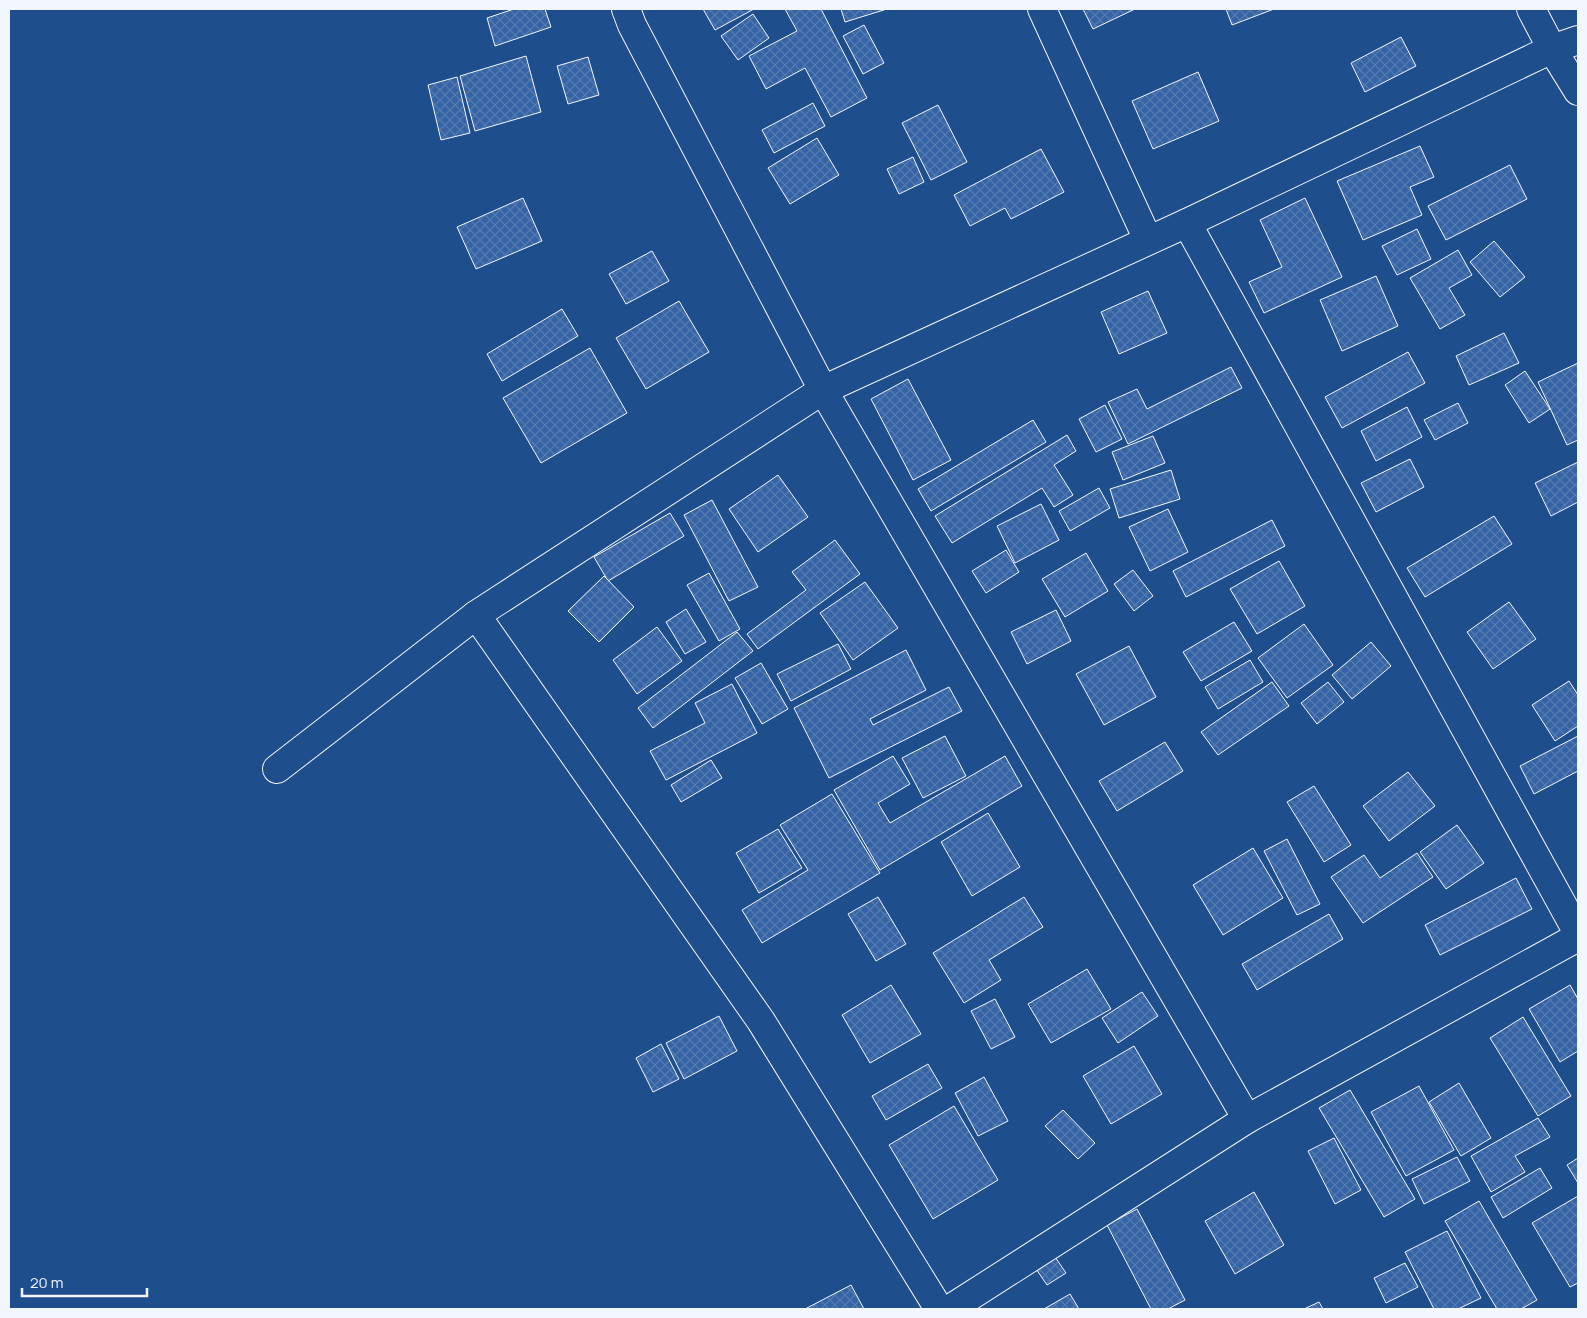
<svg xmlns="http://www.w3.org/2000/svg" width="1587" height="1318" font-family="Manrope,sans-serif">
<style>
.building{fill:url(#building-cross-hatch);stroke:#f2f6ff}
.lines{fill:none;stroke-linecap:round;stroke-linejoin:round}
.minor-casing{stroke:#f2f6ff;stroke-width:30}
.tertiary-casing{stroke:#f2f6ff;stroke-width:30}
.minor{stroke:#1f4e8c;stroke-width:28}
.tertiary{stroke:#1f4e8c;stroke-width:28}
</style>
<defs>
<pattern id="building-cross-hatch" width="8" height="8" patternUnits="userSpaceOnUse" patternTransform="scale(1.25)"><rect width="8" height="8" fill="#3563a3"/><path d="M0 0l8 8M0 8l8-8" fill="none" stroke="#537ab1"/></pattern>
</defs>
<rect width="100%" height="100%" fill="#1f4e8c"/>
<!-- building -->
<g class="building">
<polygon points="514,9 545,9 551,27 495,46 487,18"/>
<polygon points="703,9 754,9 715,30"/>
<polygon points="785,9 821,9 867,98 831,117 805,68 766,89 749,56 797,31"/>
<polygon points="841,9 887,9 845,22"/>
<polygon points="1083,9 1135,9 1093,29"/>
<polygon points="1226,9 1274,9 1232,25"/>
<polygon points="753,14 769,38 738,60 721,36"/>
<polygon points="864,25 884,63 863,74 843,36"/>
<polygon points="1401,37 1416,66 1365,92 1351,63"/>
<polygon points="526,56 541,112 475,131 460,76"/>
<polygon points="588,57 599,95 568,104 557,66"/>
<polygon points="1198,72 1219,121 1153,149 1132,101"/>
<polygon points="457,77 470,133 441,140 428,85"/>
<polygon points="813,103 825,126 774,153 762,130"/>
<polygon points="938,105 967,162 931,180 902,123"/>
<polygon points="817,138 839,175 790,204 768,168"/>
<polygon points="1420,146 1434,177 1410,187 1422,215 1363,240 1337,181"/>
<polygon points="1041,149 1064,192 1011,219 1005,208 970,226 954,195"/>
<polygon points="913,157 924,182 899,194 887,169"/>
<polygon points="1510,165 1527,199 1446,240 1428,206"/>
<polygon points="523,198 542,241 476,269 457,227"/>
<polygon points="1305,198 1342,277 1264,313 1249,282 1282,267 1260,220"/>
<polygon points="1417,229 1431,259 1397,275 1382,246"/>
<polygon points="1494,241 1525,277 1500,297 1470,262"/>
<polygon points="1458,250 1472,275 1449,288 1465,315 1440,329 1410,278"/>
<polygon points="652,251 669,281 626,304 609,274"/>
<polygon points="1376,276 1398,326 1342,351 1320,300"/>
<polygon points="1148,291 1167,333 1119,354 1101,312"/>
<polygon points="679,301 709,352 646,389 616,338"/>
<polygon points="562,309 578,336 502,381 487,354"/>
<polygon points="1504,333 1519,363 1469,385 1456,356"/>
<polygon points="590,348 627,413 541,463 503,398"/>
<polygon points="1408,352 1425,383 1342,428 1325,397"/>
<polygon points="1578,363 1578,440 1567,445 1538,382"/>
<polygon points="1231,367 1242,388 1128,444 1108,402 1137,389 1147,409"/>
<polygon points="1525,371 1550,409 1529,423 1505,385"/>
<polygon points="908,379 951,460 913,480 871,399"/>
<polygon points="1458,403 1468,423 1435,440 1424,420"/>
<polygon points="1105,405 1122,439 1096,452 1079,419"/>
<polygon points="1407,407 1422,437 1376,461 1361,431"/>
<polygon points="1033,420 1046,442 931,511 918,489"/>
<polygon points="1067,435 1076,451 1054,465 1073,495 1054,507 1042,488 952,543 935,516"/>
<polygon points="1153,436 1165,463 1123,480 1112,452"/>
<polygon points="1410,459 1424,487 1376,512 1361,483"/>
<polygon points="1578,462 1578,502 1551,516 1535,483"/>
<polygon points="1171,470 1180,499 1119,518 1110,489"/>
<polygon points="778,475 808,517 758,552 729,509"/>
<polygon points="1099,488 1110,508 1070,531 1059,511"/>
<polygon points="712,500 758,587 729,601 684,515"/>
<polygon points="1041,504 1059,540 1015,563 997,526"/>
<polygon points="1168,509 1188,552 1150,571 1129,527"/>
<polygon points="670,513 684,536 608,581 594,557"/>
<polygon points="1494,516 1512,544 1425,597 1407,568"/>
<polygon points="1272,520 1285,546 1186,597 1173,571"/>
<polygon points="835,540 860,574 758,649 747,634 806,590 792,572"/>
<polygon points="1006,550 1019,572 986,593 972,571"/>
<polygon points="1086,553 1108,591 1065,617 1042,579"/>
<polygon points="1279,561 1305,606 1257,634 1230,589"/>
<polygon points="1133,570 1153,596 1134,611 1114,584"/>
<polygon points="709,573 740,629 719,641 687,585"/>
<polygon points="604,576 634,607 599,642 568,611"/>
<polygon points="865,582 898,628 853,660 820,613"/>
<polygon points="1509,602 1536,639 1493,669 1467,632"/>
<polygon points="686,609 706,642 685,654 666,622"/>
<polygon points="1056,610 1071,641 1027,664 1011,632"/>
<polygon points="1234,622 1252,651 1201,681 1183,652"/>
<polygon points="1304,624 1333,665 1287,698 1258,658"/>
<polygon points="657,627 682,661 637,694 613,660"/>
<polygon points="737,632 753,651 653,728 638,708"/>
<polygon points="1371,642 1391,666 1352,699 1332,675"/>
<polygon points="838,644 851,669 791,701 777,674"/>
<polygon points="1129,646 1156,697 1104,725 1076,674"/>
<polygon points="906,650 926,690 870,719 873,725 949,687 962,711 829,778 794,708"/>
<polygon points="1250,660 1263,682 1218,709 1205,687"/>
<polygon points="761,663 788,709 762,724 735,678"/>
<polygon points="1569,681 1578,695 1578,726 1555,741 1532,705"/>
<polygon points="1272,682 1289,706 1218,755 1201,732"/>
<polygon points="1328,682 1344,702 1317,724 1301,703"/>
<polygon points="732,684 757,733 666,780 650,751 705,723 695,703"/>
<polygon points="945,736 966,776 923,798 902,758"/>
<polygon points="1578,736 1578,771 1534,794 1520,766"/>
<polygon points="1165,742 1183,771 1117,811 1099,781"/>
<polygon points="893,756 910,784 878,803 890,823 1005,756 1022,786 880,870 834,790"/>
<polygon points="711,760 722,778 681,802 671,785"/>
<polygon points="1408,772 1435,806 1389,841 1363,806"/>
<polygon points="1314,786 1351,845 1324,862 1287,802"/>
<polygon points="832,794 880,873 762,943 742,910 808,870 780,825"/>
<polygon points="988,813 1020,867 972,896 941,842"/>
<polygon points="1457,825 1484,863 1446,889 1420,852"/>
<polygon points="778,829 802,868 759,893 736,853"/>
<polygon points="1287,839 1320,904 1297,915 1264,851"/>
<polygon points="1253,848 1283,898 1223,935 1193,885"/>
<polygon points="1417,853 1433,877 1363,923 1331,877 1364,855 1380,878"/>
<polygon points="1516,878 1532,909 1440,955 1425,925"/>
<polygon points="878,897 906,944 876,961 848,914"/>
<polygon points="1024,897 1043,927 989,960 1001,980 964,1003 933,953"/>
<polygon points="1329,914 1343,939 1257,990 1242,964"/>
<polygon points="1087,969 1111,1009 1051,1043 1028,1004"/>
<polygon points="891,985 921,1034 870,1063 842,1015"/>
<polygon points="1570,985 1578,999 1578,1051 1560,1062 1529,1009"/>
<polygon points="1142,992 1158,1016 1118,1043 1102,1018"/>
<polygon points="995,999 1015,1037 991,1049 971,1011"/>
<polygon points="719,1016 737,1051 684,1079 666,1043"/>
<polygon points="1523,1017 1571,1096 1538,1116 1490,1038"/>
<polygon points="661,1044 679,1079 653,1092 636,1058"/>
<polygon points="1134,1046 1162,1094 1111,1124 1083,1076"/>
<polygon points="928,1064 942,1088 886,1120 872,1096"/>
<polygon points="984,1077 1008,1121 978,1136 955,1093"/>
<polygon points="1459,1083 1491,1138 1461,1156 1429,1102"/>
<polygon points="1419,1086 1454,1150 1406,1176 1371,1112"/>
<polygon points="1350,1090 1415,1199 1384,1217 1319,1108"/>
<polygon points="954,1106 998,1180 933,1219 889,1145"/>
<polygon points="1063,1110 1095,1143 1078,1159 1045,1126"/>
<polygon points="1538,1118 1550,1137 1515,1156 1525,1172 1491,1192 1471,1156"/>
<polygon points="1334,1138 1361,1190 1335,1204 1308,1151"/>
<polygon points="1457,1157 1470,1181 1424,1204 1412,1179"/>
<polygon points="1578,1158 1578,1183 1567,1165"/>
<polygon points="1540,1168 1552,1188 1503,1218 1491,1197"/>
<polygon points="1254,1192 1284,1245 1235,1274 1205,1221"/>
<polygon points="1578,1196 1578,1283 1570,1287 1532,1223"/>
<polygon points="1479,1201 1537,1300 1521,1309 1497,1309 1445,1221"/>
<polygon points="1137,1209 1185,1300 1168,1309 1151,1309 1107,1225"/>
<polygon points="1447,1231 1481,1298 1458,1309 1434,1309 1405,1252"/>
<polygon points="1051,1251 1066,1273 1047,1285 1032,1263"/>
<polygon points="1405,1263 1418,1287 1386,1303 1374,1278"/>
<polygon points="851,1285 864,1309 805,1309"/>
<polygon points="1070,1294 1079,1309 1044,1309"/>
<polygon points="1319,1302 1323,1309 1304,1309"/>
</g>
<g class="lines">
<defs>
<g id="minor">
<polyline points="626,9 632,25 823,390 1247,1119"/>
<polyline points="1042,9 1148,240"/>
<polyline points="1187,223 1578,933"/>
<polyline points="476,615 761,1021 939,1309"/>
<polyline points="277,769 476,615 823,390 1187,223 1552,49 1578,40"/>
<polyline points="950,1309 1247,1119 1578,937"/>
</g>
<polyline id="tertiary" points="1531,9 1552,49 1578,91"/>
</defs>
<!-- minor casing -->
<use href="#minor" class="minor-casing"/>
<!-- tertiary casing -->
<use href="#tertiary" class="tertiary-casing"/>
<!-- minor -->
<use href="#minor" class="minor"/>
<!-- tertiary -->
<use href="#tertiary" class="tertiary"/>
</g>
<!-- border -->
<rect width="1587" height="1318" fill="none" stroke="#f2f6ff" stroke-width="20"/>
<!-- scale -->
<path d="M22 1288v8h125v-8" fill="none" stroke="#f2f6ff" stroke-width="2.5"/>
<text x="30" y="1288" font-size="15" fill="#f2f6ff" stroke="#1f4e8c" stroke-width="4" paint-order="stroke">20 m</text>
</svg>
